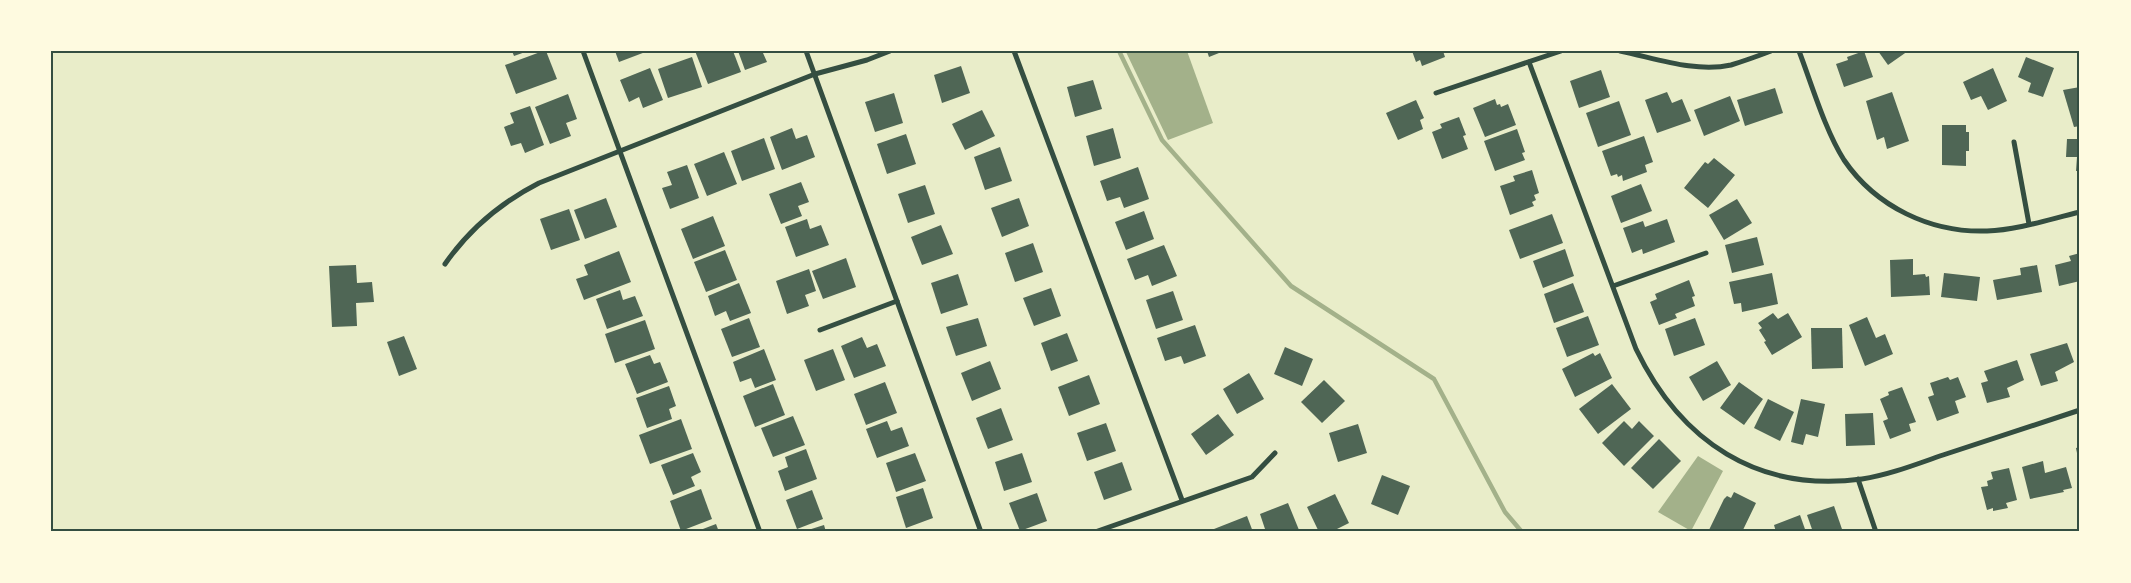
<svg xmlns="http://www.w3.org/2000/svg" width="2131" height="583" font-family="'Playfair Display',serif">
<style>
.water{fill:#a3b18a}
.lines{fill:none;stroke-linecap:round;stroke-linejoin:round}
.stream{stroke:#a3b18a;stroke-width:4.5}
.building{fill:#4f6655}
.minor{stroke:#344e41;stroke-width:5}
.neatline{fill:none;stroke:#344e41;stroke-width:2}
</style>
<rect width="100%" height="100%" fill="#e9edc9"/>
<!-- water -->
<g class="water">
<polygon points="1128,51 1187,51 1213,123 1168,140 1126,52"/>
<polygon points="1698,456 1723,471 1691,531 1658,512"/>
</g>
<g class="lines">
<!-- stream -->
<polyline class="stream" points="1120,53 1162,140 1291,286 1434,379 1505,512 1522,532"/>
</g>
<!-- building -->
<g class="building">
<polygon points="512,51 528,51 514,56"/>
<polygon points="543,51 546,51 557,79 516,94 505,65"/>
<polygon points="615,51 648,51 619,62"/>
<polygon points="695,51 733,51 741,72 708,84"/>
<polygon points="738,51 766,51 763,53 767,62 745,70"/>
<polygon points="1207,51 1224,51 1209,57"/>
<polygon points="1412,51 1443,51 1445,57 1422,66 1420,60 1416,62"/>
<polygon points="1864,51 1873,77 1844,87 1836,64 1848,60 1847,57"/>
<polygon points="1878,51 1908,51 1888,65"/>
<polygon points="692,57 702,87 668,98 658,69"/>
<polygon points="2026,57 2054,68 2043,97 2028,92 2031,83 2018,77"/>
<polygon points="961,66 970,93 942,103 934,75"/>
<polygon points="650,68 663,100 643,108 639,97 629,102 620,80"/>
<polygon points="1993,68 2007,101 1988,110 1981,96 1971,100 1963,82"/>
<polygon points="1601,70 1610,97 1579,108 1570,81"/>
<polygon points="1093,80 1102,109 1075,117 1067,87"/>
<polygon points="2080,87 2080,126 2074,127 2063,90"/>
<polygon points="1775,88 1783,113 1745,126 1737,100"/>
<polygon points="1667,92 1672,103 1682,99 1691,121 1657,133 1645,100"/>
<polygon points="1892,92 1909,141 1887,149 1884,137 1877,140 1866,101"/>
<polygon points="894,93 903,123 875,132 865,102"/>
<polygon points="568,94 577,119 566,123 571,136 550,144 535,107"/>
<polygon points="1730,96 1740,121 1704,136 1694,110"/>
<polygon points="1495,99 1497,105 1500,104 1501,107 1508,104 1516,125 1485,137 1473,108"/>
<polygon points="1416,100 1424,118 1420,120 1423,129 1398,140 1386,113"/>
<polygon points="1619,101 1631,135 1598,147 1586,113"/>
<polygon points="530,106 544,145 525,153 521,143 511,146 504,127 514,123 510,113"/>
<polygon points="982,110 995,136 965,150 952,124"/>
<polygon points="1459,117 1466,135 1463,136 1468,149 1442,159 1432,132 1442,128 1440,124"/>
<polygon points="1942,125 1966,125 1966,132 1969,132 1969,151 1966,151 1966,166 1942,165"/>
<polygon points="792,128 796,139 807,135 815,157 782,170 770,137"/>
<polygon points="1113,128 1121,158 1094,166 1086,136"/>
<polygon points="1517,129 1525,152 1522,153 1525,160 1495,171 1484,141"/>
<polygon points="906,134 916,164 887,174 877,144"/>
<polygon points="1644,136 1653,162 1645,165 1647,172 1623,181 1622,175 1618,177 1617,174 1611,176 1602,151"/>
<polygon points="764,138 775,169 742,181 731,151"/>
<polygon points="2067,139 2080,139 2080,171 2076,171 2077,157 2066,157"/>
<polygon points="1000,147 1012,181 985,190 974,157"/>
<polygon points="724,152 737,184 707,196 694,164"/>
<polygon points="1714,158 1735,175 1708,208 1684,188 1705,162 1708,164"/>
<polygon points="687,165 699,198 670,209 662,188 672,185 667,172"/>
<polygon points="1138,167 1149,199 1124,208 1120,197 1107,201 1100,181"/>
<polygon points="1532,170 1539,193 1534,195 1536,200 1532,202 1534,206 1510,215 1500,186 1515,181 1513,176"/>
<polygon points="801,182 809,202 798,206 802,216 781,224 769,194"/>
<polygon points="1641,184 1652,211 1621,223 1611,196"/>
<polygon points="925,185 935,214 908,223 898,194"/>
<polygon points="606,198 617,227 585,239 574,210"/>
<polygon points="1019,198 1029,226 1002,237 991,208"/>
<polygon points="1737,199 1752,223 1724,240 1709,215"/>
<polygon points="569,209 580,240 551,250 540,219"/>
<polygon points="1144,211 1154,239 1126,250 1115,222"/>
<polygon points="1552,214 1563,243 1520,259 1509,230"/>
<polygon points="713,216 725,246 693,259 681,229"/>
<polygon points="807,219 810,229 821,225 829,245 796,257 785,227"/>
<polygon points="1667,219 1675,242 1643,254 1642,249 1632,253 1623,228 1643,221 1645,227"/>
<polygon points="941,225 953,254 922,265 911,237"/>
<polygon points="1757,237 1764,265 1732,273 1725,245"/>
<polygon points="1033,243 1043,272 1015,282 1005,253"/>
<polygon points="1164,245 1177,276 1152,286 1148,275 1135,280 1127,259"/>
<polygon points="1565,249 1574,276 1543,288 1533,261"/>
<polygon points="725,250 737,280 706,292 694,262"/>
<polygon points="619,251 631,282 584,300 576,279 588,275 584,265"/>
<polygon points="2080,253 2080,281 2059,286 2055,265 2071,261 2069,256"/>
<polygon points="846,258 856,287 823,299 812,271"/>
<polygon points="1913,259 1913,275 1925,274 1926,277 1929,276 1930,295 1891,297 1890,260"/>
<polygon points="356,265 357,283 372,282 374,302 356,303 357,326 332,327 329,266"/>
<polygon points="2037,265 2042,292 1997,300 1993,280 2021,275 2020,268"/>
<polygon points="809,269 816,291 805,295 809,306 787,314 776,281"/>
<polygon points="1772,273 1778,304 1742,312 1741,303 1734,304 1729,282"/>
<polygon points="1944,273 1980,277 1977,301 1941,297"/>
<polygon points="958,274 968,305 941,314 931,283"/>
<polygon points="1689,280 1695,296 1692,297 1695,306 1675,314 1677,318 1659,325 1650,302 1657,299 1655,294"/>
<polygon points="739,283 751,313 730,321 726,311 715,316 708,296"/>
<polygon points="1573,283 1584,312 1554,323 1544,294"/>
<polygon points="1051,288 1061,316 1034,326 1023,298"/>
<polygon points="620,290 623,300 635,296 643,316 607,329 596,299"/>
<polygon points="1173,291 1183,320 1156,329 1146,300"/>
<polygon points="1773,313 1778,319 1788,313 1802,337 1772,355 1764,342 1766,341 1759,330 1762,328 1758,323"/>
<polygon points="1588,316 1599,345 1567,357 1556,328"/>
<polygon points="1867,317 1876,338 1885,334 1893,354 1865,366 1849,325"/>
<polygon points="749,318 760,347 732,357 721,329"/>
<polygon points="978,318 987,346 956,356 946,327"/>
<polygon points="1695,318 1705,345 1674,356 1665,329"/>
<polygon points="645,320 655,349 615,363 605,334"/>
<polygon points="1195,325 1206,356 1184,364 1181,356 1165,361 1157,338"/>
<polygon points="1811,328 1842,328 1843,368 1812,369"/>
<polygon points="1067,333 1078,361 1051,371 1041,343"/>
<polygon points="404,336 417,369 399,376 387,342"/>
<polygon points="862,337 867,348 877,344 886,366 854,378 841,346"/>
<polygon points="2067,343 2074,362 2055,372 2058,381 2041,386 2030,354"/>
<polygon points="1285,347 1313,359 1302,386 1274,374"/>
<polygon points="764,349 776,380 755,388 751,378 740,382 733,362"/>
<polygon points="833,349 845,380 816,391 804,360"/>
<polygon points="1593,353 1595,356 1600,353 1612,378 1575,397 1562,369"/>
<polygon points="650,355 654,364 660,362 668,382 637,394 625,364"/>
<polygon points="2017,360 2024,380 2007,388 2010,397 1987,403 1981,383 1988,381 1984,371"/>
<polygon points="990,361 1001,389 972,401 961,373"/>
<polygon points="1717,361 1731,385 1703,401 1689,377"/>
<polygon points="1249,373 1264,399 1237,414 1223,389"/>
<polygon points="1089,375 1100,404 1069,416 1058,387"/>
<polygon points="1948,377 1950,380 1958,377 1966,397 1955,401 1959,413 1937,421 1928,397 1934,395 1930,383"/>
<polygon points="1324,380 1345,401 1322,423 1301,402"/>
<polygon points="885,382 897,413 866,425 854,394"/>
<polygon points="1739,382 1763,399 1744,425 1720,408"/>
<polygon points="773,384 785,415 755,427 743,396"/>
<polygon points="1612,384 1631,409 1598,434 1579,409"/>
<polygon points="669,386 676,406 669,409 672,419 647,428 636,398"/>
<polygon points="1902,387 1916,422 1909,424 1911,431 1890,439 1883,421 1888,419 1880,399 1889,395 1888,392"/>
<polygon points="1768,399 1794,412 1780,441 1754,428"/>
<polygon points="1801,399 1825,404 1818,437 1806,434 1803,445 1791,442"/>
<polygon points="1001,408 1013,440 988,449 976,418"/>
<polygon points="1873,413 1875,445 1846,446 1845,414"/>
<polygon points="1218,414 1234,435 1206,455 1191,434"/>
<polygon points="793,416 805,445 773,457 761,428"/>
<polygon points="681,419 692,449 650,464 639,435"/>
<polygon points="887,421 891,431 902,427 909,446 877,458 866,429"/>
<polygon points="1624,421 1632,429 1639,421 1654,436 1624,466 1602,443"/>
<polygon points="1106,423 1116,451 1087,461 1077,433"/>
<polygon points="1358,424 1367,453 1338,462 1329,433"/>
<polygon points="1659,439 1681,461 1653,489 1631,468"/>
<polygon points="2080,447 2080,463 2079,463 2076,448"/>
<polygon points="806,449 817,479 785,491 778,471 788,467 785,457"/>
<polygon points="693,453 701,472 691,477 695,486 673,495 661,465"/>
<polygon points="915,453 926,481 896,492 886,463"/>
<polygon points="1022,453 1032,482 1004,491 995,462"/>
<polygon points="2043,461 2045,473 2066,467 2072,488 2063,490 2064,492 2030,499 2022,467"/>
<polygon points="1122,462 1132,490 1104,500 1094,472"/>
<polygon points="2009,468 2017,500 2006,503 2008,508 1993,511 1993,508 1987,510 1981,487 1988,486 1987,481 1993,479 1991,472"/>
<polygon points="1382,475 1410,486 1398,515 1371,504"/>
<polygon points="923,488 933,518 906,528 896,497"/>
<polygon points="701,489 712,519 681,531 670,501"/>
<polygon points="812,490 823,519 797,529 786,500"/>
<polygon points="1734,492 1756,503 1742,532 1714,532 1709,530 1724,499 1727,496 1731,498"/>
<polygon points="1037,493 1047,521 1020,531 1009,503"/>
<polygon points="1335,494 1349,523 1331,532 1319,532 1307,507"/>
<polygon points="1288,503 1299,530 1266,532 1260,514"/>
<polygon points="1834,506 1843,532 1813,532 1807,515"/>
<polygon points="1800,515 1806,532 1776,532 1774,525"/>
<polygon points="1247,516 1253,532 1215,532 1214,529"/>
<polygon points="716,524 719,532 695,532"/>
<polygon points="824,525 826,532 805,532 805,531"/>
</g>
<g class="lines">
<!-- minor -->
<g class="minor">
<polyline points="583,51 760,532"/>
<polyline points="806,51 981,532"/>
<polyline points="1014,51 1182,500"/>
<path d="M1620,51C1655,58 1695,73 1731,65C1744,61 1758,56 1771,51"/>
<path d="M1799,51C1812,85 1825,130 1844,160C1876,207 1931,233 1987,231C2018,230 2050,219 2080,212"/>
<path d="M1529,62L1636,349C1681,442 1758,493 1862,479C1889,475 1917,464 1943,455C1988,440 2034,425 2080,410"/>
<polyline points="1436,93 1561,51"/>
<polyline points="2014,142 2029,224"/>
<path d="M445,264C470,228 500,203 539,183L815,74L867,60L890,51"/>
<polyline points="1613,286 1706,253"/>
<polyline points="820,330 897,301"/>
<polyline points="1858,479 1876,532"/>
<polyline points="1095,532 1252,477 1275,453"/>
</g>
</g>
<!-- border -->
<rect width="2131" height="583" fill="none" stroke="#fefae0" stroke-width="105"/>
<rect x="52" y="52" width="2026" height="478" class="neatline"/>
</svg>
